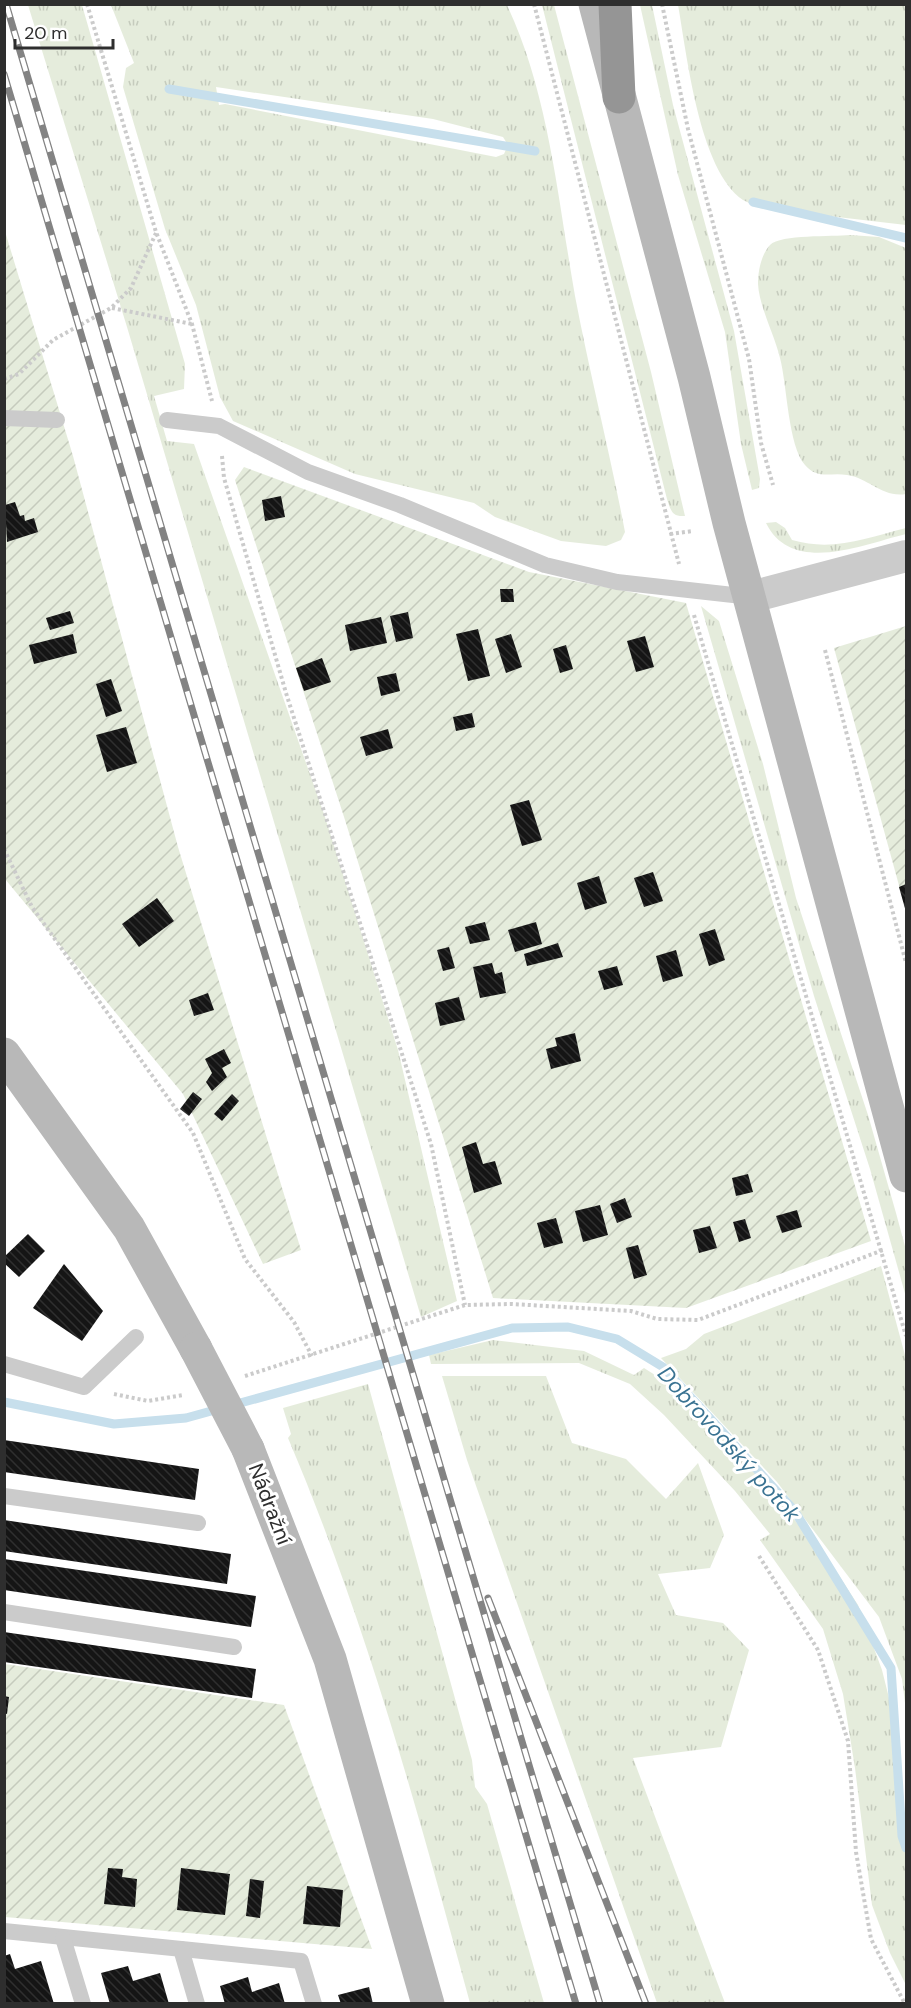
<svg xmlns="http://www.w3.org/2000/svg" width="911" height="2008" font-family="'DM Sans',sans-serif">
<style>
.grass{fill:url(#grass-tufts);fill-rule:evenodd}
.garden{fill:url(#garden-furrows)}
.lines{fill:none;stroke-linecap:round;stroke-linejoin:round}
.stream{stroke:#c7dfec;stroke-width:9}
.building{fill:url(#building-back-hatch)}
.path{stroke:#cbcbcb;stroke-width:4;stroke-dasharray:3 3;stroke-linecap:butt}
.lane{stroke:#cbcbcb;stroke-width:16}
.street{stroke:#cbcbcb;stroke-width:32}
.secondary{stroke:#b8b8b8;stroke-width:33}
.highway{stroke:#959595;stroke-width:33}
.rail-casing{stroke:#838383;stroke-width:7}
.rail{stroke:#fff;stroke-width:4.5;stroke-dasharray:14;stroke-linecap:butt}
.secondary-bridge{stroke:#b8b8b8;stroke-width:33}
.labels{text-anchor:middle;dominant-baseline:central;stroke-width:6;stroke-linejoin:round;paint-order:stroke}
.street-label{font-size:21px;fill:#2e2e2e;stroke:#fff}
.water-label{font-size:22px;font-style:italic;fill:#3a7392;stroke:#fff}
</style>
<defs>
<pattern id="grass-tufts" width="24" height="20" patternUnits="userSpaceOnUse" patternTransform="scale(1.5)"><rect width="24" height="20" fill="#e5ecdc"/><path d="M3 7l-1-3M5 7V3M7 7l1-3M15 17l-1-3M17 17v-4M19 17l1-3" fill="none" stroke="#c5cbbd"/></pattern>
<pattern id="garden-furrows" width="10" height="10" patternUnits="userSpaceOnUse" patternTransform="scale(1.5)"><rect width="10" height="10" fill="#e5ecdc"/><path d="M-1 1l2-2M0 10L10 0M9 11l2-2" fill="none" stroke="#c5cbbd"/></pattern>
<pattern id="building-back-hatch" width="6" height="6" patternUnits="userSpaceOnUse" patternTransform="scale(1.5)"><rect width="6" height="6" fill="#151515"/><path d="M-1 5l2 2M0 0l6 6M5-1l2 2" fill="none" stroke="#2f2f2f"/></pattern>
</defs>
<rect width="100%" height="100%" fill="#fff"/>
<!-- grass -->
<g class="grass">
<polygon points="28,5 82,5 185,364 184,389 154,396 167,441 194,444 325,817 398,1050 457,1301 421,1317 127,327"/>
<path d="M111,5H507C549,94 558,200 575,296C590,375 610,453 625,532L621,540L606,546L561,541L495,517L474,503L355,474L233,421L220,397L196,305L165,229L123,87L126,68L134,63ZM216,87L433,119L503,137L508,145L504,154L496,157L225,104L219,105Z"/>
<path d="M542,5H554L651,372L685,516C672,517 671,511 667,499Z"/>
<polygon points="640,5 652,5 673,105 734,331 760,479 759,488 752,490 741,444 725,332 678,175"/>
<path d="M678,5H906V225L760,208C755,205 748,203 743,200C699,170 687,55 678,5Z"/>
<path d="M850,235L879,237L906,248V494C882,498 869,478 847,475C830,472 818,480 805,465C788,446 787,384 780,358C775,336 759,306 758,284C758,271 761,255 770,245C781,234 832,237 850,235Z"/>
<path d="M776,522L785,528L792,540C833,552 866,538 906,528V534C864,544 792,576 766,523Z"/>
<polygon points="701,606 719,621 763,764 796,898 868,1115 896,1213 906,1250 906,1297 870,1169 814,996"/>
<polygon points="881,1266 906,1359 906,1711 902,1679 879,1617 777,1482 661,1358 686,1349 704,1334"/>
<polygon points="493,1340 584,1351 634,1375 644,1368 666,1382 724,1439 771,1491 834,1568 858,1605 882,1670 890,1702 906,1862 906,1985 890,1953 872,1905 855,1768 843,1694 823,1629 760,1540 770,1534 735,1491 664,1415 630,1384 579,1363 431,1364 429,1355"/>
<polygon points="442,1376 546,1376 572,1443 626,1459 666,1499 698,1463 724,1535 710,1568 658,1574 676,1615 723,1623 749,1650 721,1747 633,1758 725,2003 657,2003 467,1460"/>
<path d="M368,1384L472,1760L475,1787L487,1804L544,2003H470C418,1812 366,1621 288,1438L291,1434L283,1408Z"/>
</g>
<!-- garden -->
<g class="garden">
<polygon points="4,228 73,456 178,847 301,1250 263,1264 183,1094 5,879"/>
<polygon points="244,467 529,572 686,603 871,1241 686,1308 493,1298 345,820 235,480"/>
<polygon points="906,626 906,911 834,648"/>
<polygon points="5,1664 284,1705 372,1949 5,1917"/>
</g>
<g class="lines">
<!-- stream -->
<g class="stream">
<polyline points="169,89 535,151"/>
<polyline points="753,202 906,238"/>
<polyline points="4,1402 114,1424 186,1418 512,1328 568,1327 617,1339 663,1367 794,1510 891,1668 902,1836 906,1848"/>
</g>
</g>
<!-- building -->
<g class="building">
<polygon points="281,496 285,517 265,521 262,500"/>
<polygon points="15,502 20,516 24,515 25,521 34,518 38,532 7,542 5,505"/>
<polygon points="500,589 513,589 514,602 501,602"/>
<polygon points="70,611 74,623 50,630 46,618"/>
<polygon points="408,612 413,638 396,642 390,616"/>
<polygon points="381,617 387,643 350,651 345,625"/>
<polygon points="478,629 490,676 468,681 456,634"/>
<polygon points="73,634 77,653 34,664 29,645"/>
<polygon points="511,634 522,667 506,673 495,639"/>
<polygon points="645,636 654,667 636,672 627,641"/>
<polygon points="566,645 573,669 560,673 553,649"/>
<polygon points="322,658 331,682 304,691 296,668"/>
<polygon points="396,673 400,691 381,696 377,677"/>
<polygon points="111,679 122,711 106,717 96,684"/>
<polygon points="472,713 475,727 456,731 453,717"/>
<polygon points="126,727 137,763 107,772 96,735"/>
<polygon points="388,729 393,748 366,756 360,737"/>
<polygon points="529,800 542,840 522,846 510,805"/>
<polygon points="653,872 663,901 644,907 634,878"/>
<polygon points="599,876 607,903 585,910 577,883"/>
<polygon points="906,884 906,912 899,887"/>
<polygon points="157,898 174,921 139,947 122,924"/>
<polygon points="485,922 490,940 470,944 465,927"/>
<polygon points="536,922 542,944 515,952 508,930"/>
<polygon points="715,929 725,960 709,966 699,934"/>
<polygon points="558,943 563,957 527,966 524,954"/>
<polygon points="449,947 455,968 443,971 437,950"/>
<polygon points="676,950 683,976 663,982 656,956"/>
<polygon points="492,963 495,974 502,972 506,993 480,998 473,967"/>
<polygon points="617,966 623,985 604,990 598,971"/>
<polygon points="208,993 214,1010 194,1016 189,1000"/>
<polygon points="459,997 465,1020 440,1026 435,1003"/>
<polygon points="575,1033 581,1061 551,1069 546,1049 557,1046 555,1038"/>
<polygon points="224,1049 231,1063 222,1068 227,1077 212,1091 206,1082 212,1073 205,1059"/>
<polygon points="193,1092 202,1099 189,1116 180,1109"/>
<polygon points="232,1094 239,1101 222,1121 214,1114"/>
<polygon points="476,1142 483,1164 495,1161 502,1184 474,1193 462,1147"/>
<polygon points="748,1174 753,1192 736,1196 732,1178"/>
<polygon points="625,1198 632,1217 617,1223 610,1204"/>
<polygon points="600,1205 608,1235 583,1242 575,1211"/>
<polygon points="797,1210 802,1227 782,1233 776,1216"/>
<polygon points="556,1218 563,1243 544,1248 537,1223"/>
<polygon points="745,1219 751,1238 739,1242 733,1222"/>
<polygon points="710,1226 717,1248 699,1253 693,1230"/>
<polygon points="28,1234 45,1251 19,1277 4,1263 4,1257"/>
<polygon points="638,1245 647,1275 634,1279 626,1248"/>
<polygon points="64,1264 103,1311 82,1341 33,1308"/>
<polygon points="4,1440 199,1469 195,1500 4,1472"/>
<polygon points="4,1520 231,1554 227,1584 4,1551"/>
<polygon points="4,1559 256,1596 251,1627 4,1590"/>
<polygon points="4,1632 256,1669 252,1698 4,1662"/>
<polygon points="4,1696 9,1697 7,1714 4,1713"/>
<polygon points="108,1868 123,1869 122,1877 137,1879 135,1907 104,1904"/>
<polygon points="181,1868 230,1874 225,1915 177,1910"/>
<polygon points="250,1879 264,1881 260,1918 246,1916"/>
<polygon points="307,1886 343,1890 340,1927 303,1924"/>
<polygon points="10,1954 15,1969 41,1961 54,2004 4,2004 4,1956"/>
<polygon points="128,1966 133,1981 160,1973 169,2004 110,2004 101,1973"/>
<polygon points="248,1977 252,1992 279,1983 285,2004 225,2004 220,1986"/>
<polygon points="369,1987 373,2004 341,2004 338,1995"/>
</g>
<g class="lines">
<!-- path -->
<g class="path">
<polyline points="87,4 156,232 192,324 212,401"/>
<polyline points="534,4 679,564"/>
<polyline points="662,4 688,129 749,359 761,443 773,485"/>
<polyline points="112,308 192,324"/>
<polyline points="4,379 19,374 53,340 111,308 131,288 156,233"/>
<polyline points="222,456 224,478 286,693 431,1144 465,1305"/>
<polyline points="670,534 693,531"/>
<polyline points="694,615 906,1336"/>
<polyline points="825,650 906,963"/>
<polyline points="4,849 32,907 193,1133 245,1259 294,1322 312,1356"/>
<polyline points="245,1376 465,1305 512,1304 631,1311 657,1319 698,1320 883,1250"/>
<polyline points="114,1394 148,1401 183,1395"/>
<polyline points="759,1556 818,1650 848,1741 856,1852 871,1939 905,2004"/>
</g>
<!-- lane -->
<g class="lane">
<polyline points="4,418 57,420"/>
<polyline points="167,420 219,426 308,472 400,505 545,565 617,582 751,597"/>
<polyline points="4,1364 84,1387 136,1337"/>
<polyline points="4,1496 198,1523"/>
<polyline points="4,1612 234,1647"/>
<polyline points="4,1931 301,1961 314,2004"/>
<polyline points="63,1938 83,2004"/>
<polyline points="181,1949 197,2004"/>
</g>
<!-- street -->
<polyline class="street" points="751,597 906,556"/>
<!-- secondary -->
<g class="secondary">
<polyline points="595,4 694,377 729,523 906,1176"/>
<polyline points="4,1054 129,1228 196,1349"/>
<polyline points="248,1449 330,1659 428,2004"/>
</g>
<!-- highway -->
<polyline class="highway" points="615,4 619,97"/>
<defs>
<g id="rail">
<polyline points="6,4 600,2004"/>
<polyline points="4,74 576,2004"/>
<polyline points="488,1598 646,2004"/>
</g>
</defs>
<!-- rail casing -->
<use href="#rail" class="rail-casing"/>
<!-- rail -->
<use href="#rail" class="rail"/>
<!-- secondary-bridge -->
<polyline class="secondary-bridge" points="196,1349 248,1449"/>
</g>
<g class="labels">
<!-- street labels -->
<g class="street-label">
<text transform="translate(270 1504) rotate(69)">Nádražní</text>
</g>
<!-- water labels -->
<g class="water-label">
<text transform="translate(729 1444) rotate(48)">Dobrovodský potok</text>
</g>
</g>
<!-- border -->
<rect width="911" height="2008" fill="none" stroke="#2e2e2e" stroke-width="12"/>
<!-- scale -->
<path d="M15 39v9h98v-9" fill="none" stroke="#2e2e2e" stroke-width="3"/>
<text x="24" y="39" font-size="18" fill="#2e2e2e" stroke="#ffffff" stroke-width="4.5" paint-order="stroke">20 m</text>
</svg>
